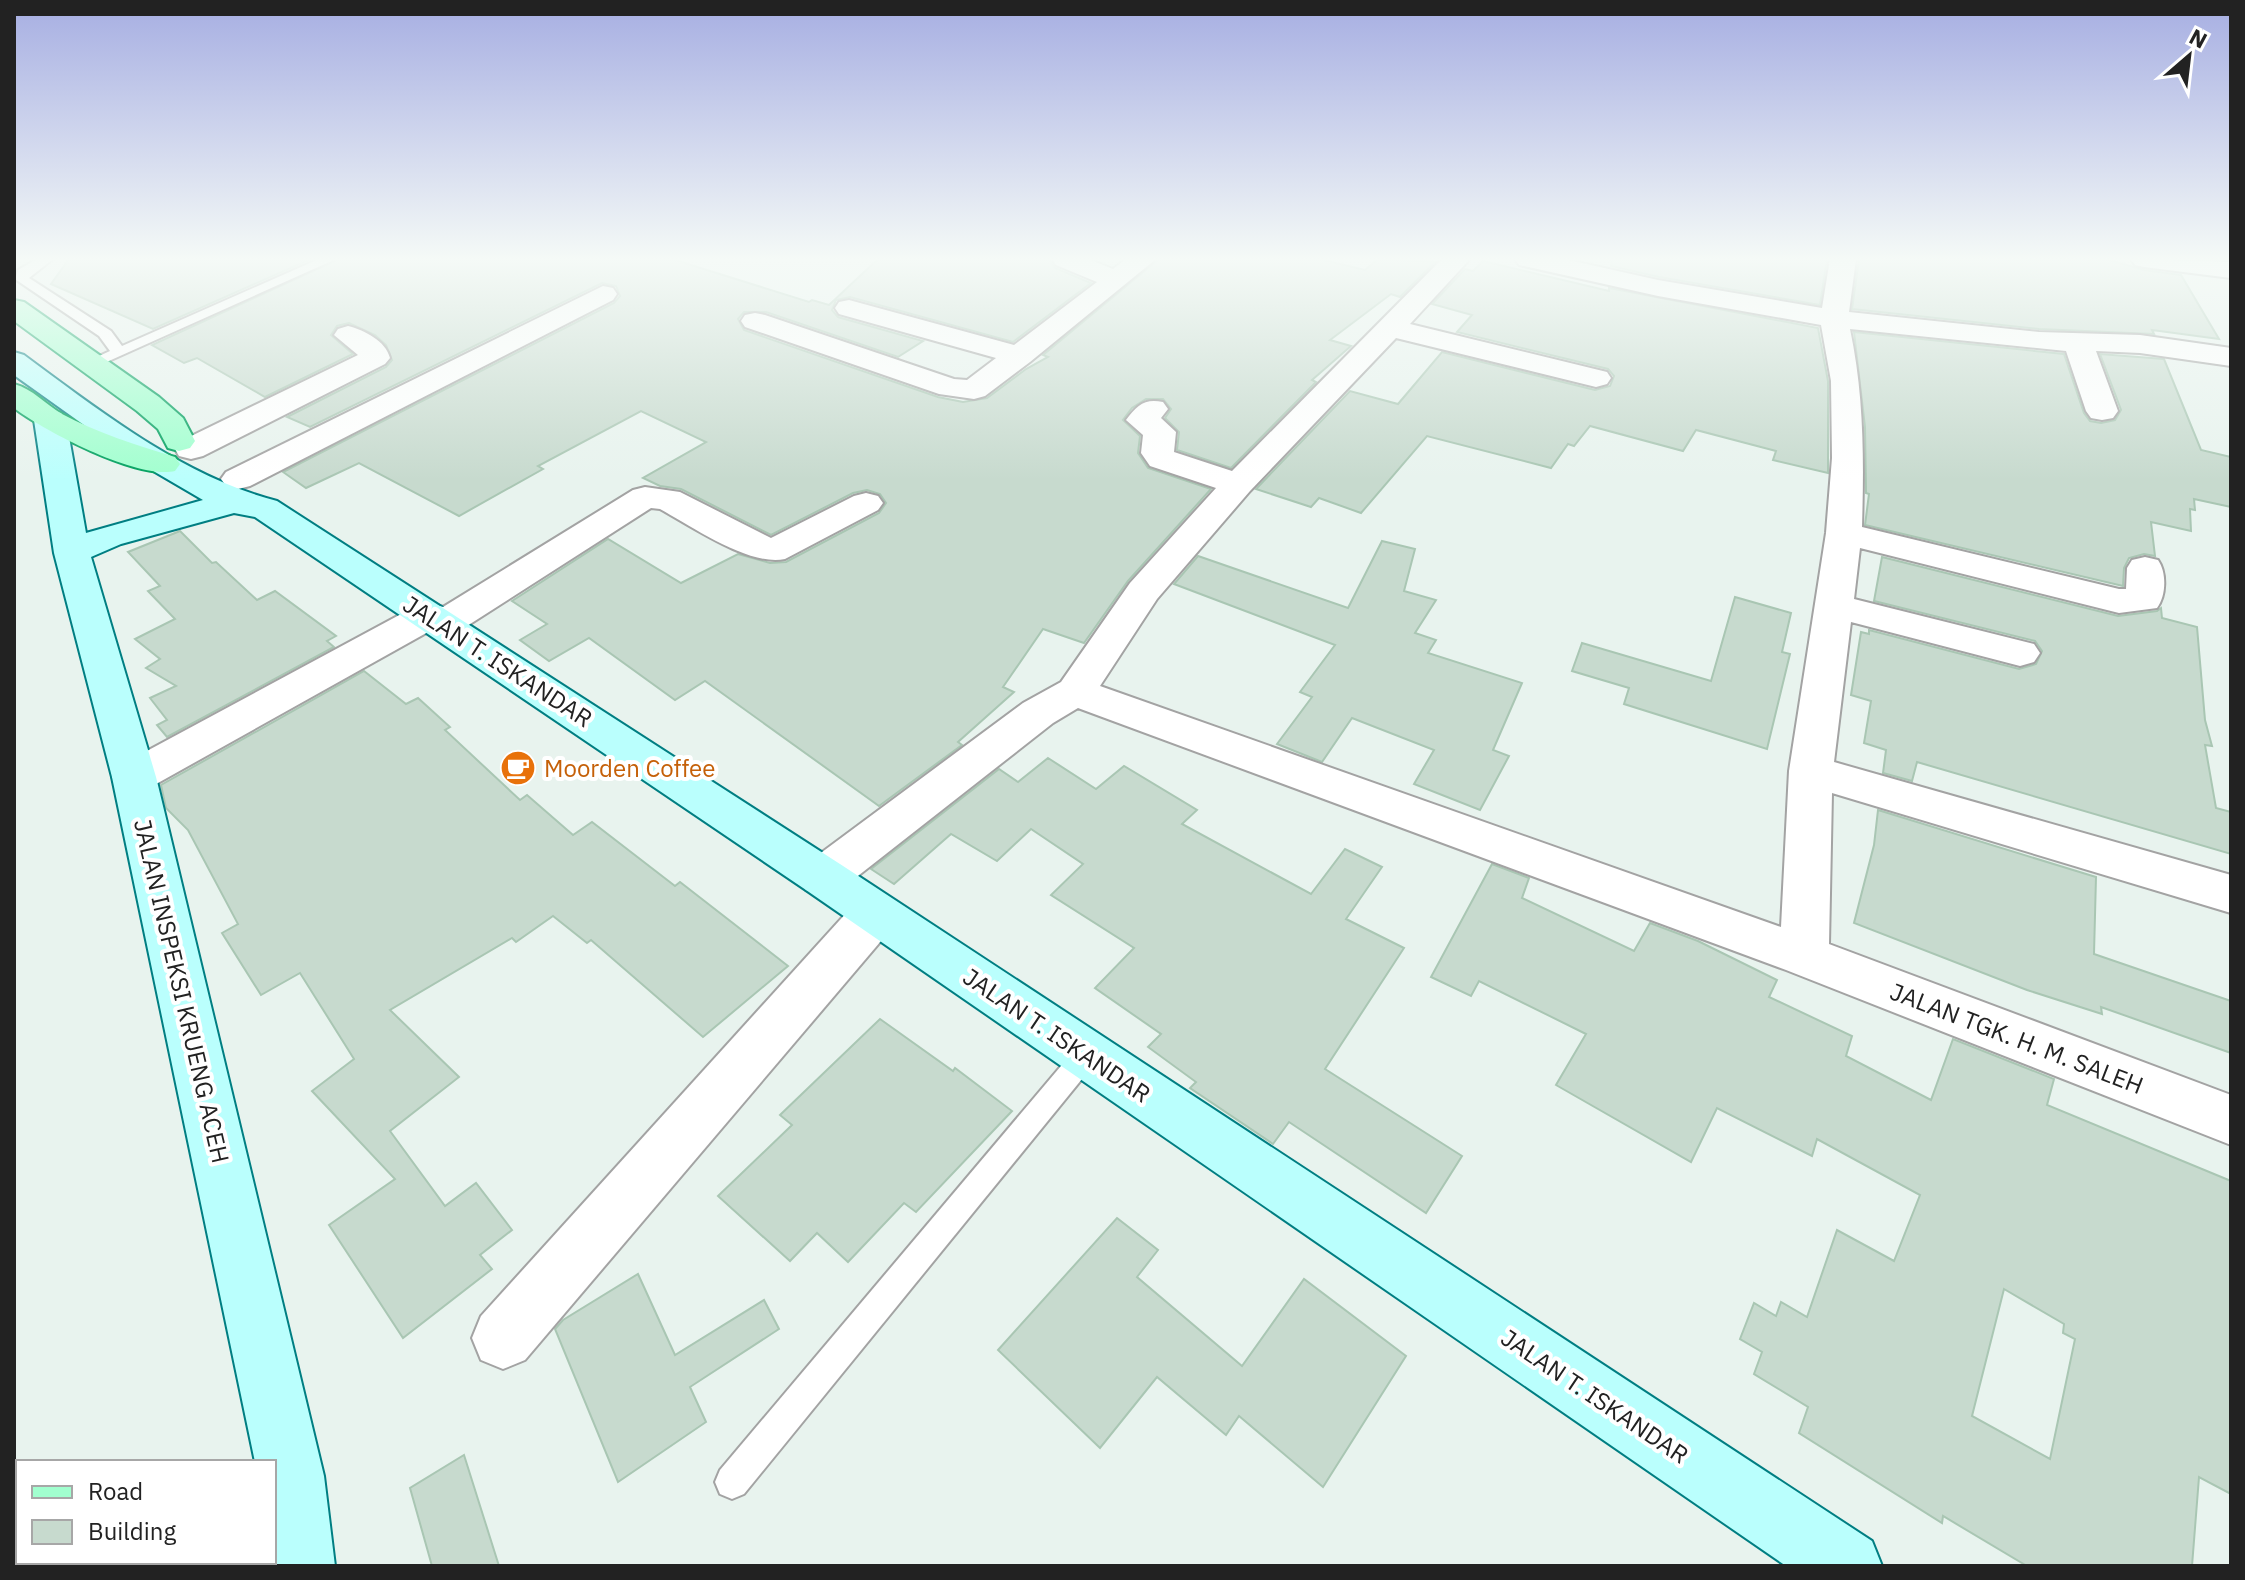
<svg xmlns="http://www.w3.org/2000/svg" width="2245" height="1580" font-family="'IBM Plex Sans',sans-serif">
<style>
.building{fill:#c7dace;stroke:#a9c6b3;stroke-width:2;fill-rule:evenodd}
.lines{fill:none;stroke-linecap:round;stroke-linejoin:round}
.lane-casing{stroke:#a3a3a3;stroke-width:4}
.street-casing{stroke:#a3a3a3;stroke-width:4}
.secondary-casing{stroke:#007e82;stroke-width:4}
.primary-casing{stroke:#00a05e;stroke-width:4}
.lane{fill:#fff;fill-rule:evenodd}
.street{fill:#fff;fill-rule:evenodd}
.secondary{fill:#bafffd;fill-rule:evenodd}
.primary{fill:#a1ffcf;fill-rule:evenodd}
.labels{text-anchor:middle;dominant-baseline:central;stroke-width:8;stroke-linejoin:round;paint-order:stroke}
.street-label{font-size:24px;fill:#222;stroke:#fff}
.food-label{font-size:24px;fill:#c56008;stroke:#fff;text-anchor:start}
</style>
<rect width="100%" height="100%" fill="#e8f3ee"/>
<!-- building -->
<g class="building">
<polygon points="69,259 311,259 153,329 51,284"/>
<polygon points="339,259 672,259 809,302 812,300 829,305 878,259 1049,259 1055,268 1091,283 1013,342 850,297 836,300 832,310 838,317 923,341 898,357 766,312 744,312 738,319 744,330 938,397 963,402 987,398 1026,369 1048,357 1043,355 1159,259 1319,259 1365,270 1378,259 1435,262 1400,297 1391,294 1330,340 1351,346 1312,380 1316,382 1231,468 1177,450 1179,432 1165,418 1171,409 1163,399 1146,399 1132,408 1123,420 1140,436 1138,453 1148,468 1211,489 1128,581 1084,643 1043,629 1003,687 1014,692 958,742 962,745 879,806 705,681 675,700 589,638 549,661 520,640 547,624 512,601 608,539 681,583 738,554 770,563 786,562 879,513 886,503 880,494 867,490 853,493 771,535 681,489 660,486 643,478 706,442 641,411 538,466 543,469 459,516 359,463 306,488 283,472 614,303 620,296 616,286 602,283 310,427 287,417 386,367 392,360 386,345 375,335 349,323 337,326 331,335 353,354 265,397 197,358 184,363 152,345"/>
<polygon points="1612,259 1827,259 1820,305 1659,277 1611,266"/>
<polygon points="1859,259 2106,259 2144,270 2181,275 2219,339 2152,330 2154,334 2039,329 1852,309"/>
<polygon points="1483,261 1609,291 1609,288 1818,328 1828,381 1828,473 1773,460 1776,451 1696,430 1683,451 1590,426 1574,446 1568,444 1551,468 1427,436 1361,513 1319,498 1311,507 1256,489 1350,391 1398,404 1442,352 1595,390 1610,386 1614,376 1608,369 1457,332 1472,315 1432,304 1465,269 1473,271"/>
<polygon points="1854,332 2064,354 2084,413 2090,421 2101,423 2115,420 2121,410 2100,354 2164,359 2201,450 2231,457 2231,507 2194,499 2195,510 2190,509 2191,531 2151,522 2155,556 2144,554 2129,558 2124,568 2123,586 1865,525 1869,494 1866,493 1865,427"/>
<polygon points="180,531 212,563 216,562 257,600 275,591 336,636 327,641 334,647 167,737 157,725 167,720 150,698 176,686 146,668 160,659 135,639 175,619 148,591 160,586 128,552"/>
<polygon points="1382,541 1415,549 1404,591 1436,600 1415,633 1436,640 1428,653 1522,683 1493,750 1509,756 1480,810 1414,784 1434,750 1352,718 1322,762 1277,744 1312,697 1300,692 1335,645 1174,584 1198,556 1348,608"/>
<polygon points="1882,557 2118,616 2157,611 2161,608 2162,618 2197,627 2205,720 2212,746 2205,745 2216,808 2231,812 2231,854 1917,762 1912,781 1883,773 1886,750 1864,743 1871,701 1851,695 1861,632 1869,634 1869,630 2019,669 2036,664 2042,651 2035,641 1874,601"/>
<polygon points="1735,597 1791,613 1782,652 1790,654 1767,749 1624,704 1629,688 1572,671 1582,643 1711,681"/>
<polygon points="364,671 406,704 418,698 450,727 445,730 520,800 527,795 573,835 592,822 675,886 680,882 788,966 703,1037 591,940 587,943 553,916 516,942 512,938 390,1010 459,1077 390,1131 445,1206 476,1183 512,1230 480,1255 492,1269 403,1338 329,1225 395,1179 312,1091 354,1059 300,973 261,995 222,933 238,924 188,830 166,808 161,785"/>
<polygon points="1048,758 1096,789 1124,766 1197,810 1182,824 1311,894 1345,849 1382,867 1346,919 1404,948 1325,1069 1462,1156 1426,1213 1289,1122 1273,1144 1190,1088 1196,1082 1148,1047 1161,1034 1095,988 1134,948 1051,895 1083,864 1031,829 997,861 951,834 894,884 871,869 999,769 1018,782"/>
<polygon points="1878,810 2096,877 2094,954 2231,1001 2231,1053 2101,1007 2102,1014 2027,990 1854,923 1874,845"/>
<path d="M1492,864L1529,878L1522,898L1634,951L1650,923L1698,941L1777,980L1769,997L1852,1036L1846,1056L1931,1100L1953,1039L2054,1079L2047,1105L2231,1181V1494L2199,1477L2192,1566H2027L1943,1516L1942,1523L1799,1433L1808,1407L1754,1374L1762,1352L1740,1339L1754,1303L1776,1316L1781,1302L1807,1317L1837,1230L1894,1261L1920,1195L1817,1139L1812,1156L1717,1108L1691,1162L1556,1085L1586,1034L1479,981L1471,996L1431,977ZM2004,1289L2064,1324L2063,1333L2075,1339L2050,1459L1972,1416Z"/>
<polygon points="880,1019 953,1071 955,1068 1012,1111 916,1212 904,1203 848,1262 817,1233 790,1261 718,1196 792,1125 780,1115"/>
<polygon points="1117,1218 1158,1250 1137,1277 1242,1366 1304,1279 1406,1356 1323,1487 1239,1416 1226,1435 1157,1377 1100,1448 998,1350"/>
<polygon points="638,1274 675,1355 764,1300 779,1329 690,1387 706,1422 618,1482 555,1329 563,1320"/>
<polygon points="464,1455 499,1566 432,1566 410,1488"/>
</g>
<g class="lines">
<defs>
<g id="lane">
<polygon points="37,259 53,259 29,278 111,331 122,346 319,259 336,259 91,369 84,365 86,362 110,351 99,336 15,279 18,270"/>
<polygon points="1086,1043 1095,1047 1099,1055 1095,1063 744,1494 732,1499 720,1494 715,1482 720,1470 1077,1047"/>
</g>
<g id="street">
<polygon points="1052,259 1088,259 1113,269 1126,259 1156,259 1030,362 985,396 974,399 939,394 745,327 741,321 745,315 755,313 765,315 954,379 967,380 996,358 839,314 835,308 839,302 849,300 1014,345 1097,282 1056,265"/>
<path d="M1442,259H1470L1410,324L1607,372L1611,378L1607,384L1596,387L1396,338L1250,491L1157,599L1100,686L1781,927L1789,771L1826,533L1832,458L1831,381L1821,325L1658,296L1519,265L1515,259H1564L1658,280L1822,308L1830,259H1856L1849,312L2039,332L2140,335L2231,348V366L2140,353L2096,351L2118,411L2113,418L2102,420L2091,418L2086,411L2066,351L1850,329C1864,395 1864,459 1862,527L2119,589H2126L2127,568L2132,560L2145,557L2158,560C2167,573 2166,596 2157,608L2119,613L1860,548L1854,599L2034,644L2040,653L2034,662L2020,666L1851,622L1834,762L2231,875V913L1832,793L1829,944L2231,1095V1145L1786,970L1078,708L1053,723L840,890L823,895L806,890L800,877L806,864L1023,703L1061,682L1130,583L1216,488L1150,466L1141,453L1143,435L1126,420C1137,405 1145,398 1163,402L1168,409L1161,418L1176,432L1174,452L1232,471Z"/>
<polygon points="2131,259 2231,262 2231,278 2144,267 2135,265"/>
<polygon points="603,286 613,288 617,294 613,300 250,486 238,489 226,486 221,479 226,472"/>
<path d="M348,326C364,330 386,341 390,358L385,364L203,456L191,459L179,456L175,449L179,442L358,355L334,335L338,329Z"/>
<path d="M645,487L680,492L771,538L854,496L866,493L878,496L883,503L878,510L785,559C750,567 691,526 660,509L651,508L456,633L442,636L428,632L149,788L134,793L119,788L112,777L119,766L416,606L429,603L443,607L633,490Z"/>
<polygon points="875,895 892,900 899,914 892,928 525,1360 503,1369 481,1360 472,1338 481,1316 858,900"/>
</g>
<path id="secondary" d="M14,352L24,355C101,412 184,477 277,501L840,864L1872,1541L1882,1566H1786L806,890L255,517L234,513L121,544L91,557L156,777L324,1476L335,1566H265V1562H274V1462H255L112,777L54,553L34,420L39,413L50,411L61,413L66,420L86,533L203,500L126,455L14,375Z"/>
<g id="primary">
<polygon points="14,300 24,302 159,397 183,418 195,441 190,448 179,451 168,448 158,429 137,411 14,321"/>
<path d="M14,384C33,389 45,404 62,414C97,433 137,445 175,457L180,464L175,471C138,480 44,431 14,408Z"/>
</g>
</defs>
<!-- lane casing -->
<use href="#lane" class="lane-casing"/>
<!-- street casing -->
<use href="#street" class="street-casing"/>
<!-- secondary casing -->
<use href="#secondary" class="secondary-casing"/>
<!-- primary casing -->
<use href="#primary" class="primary-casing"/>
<!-- lane -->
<use href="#lane" class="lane"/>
<!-- street -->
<use href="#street" class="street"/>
<!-- secondary -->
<use href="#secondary" class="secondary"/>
<!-- primary -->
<use href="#primary" class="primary"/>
</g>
<!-- sky -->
<linearGradient id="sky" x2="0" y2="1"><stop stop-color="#a6aee2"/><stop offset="0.54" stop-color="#f5faf7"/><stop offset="1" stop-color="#f5faf7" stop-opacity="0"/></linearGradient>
<rect width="2245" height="480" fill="url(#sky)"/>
<!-- icons -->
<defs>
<symbol id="cafe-disc" viewBox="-11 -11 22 22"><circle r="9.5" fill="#e8710a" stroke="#fff"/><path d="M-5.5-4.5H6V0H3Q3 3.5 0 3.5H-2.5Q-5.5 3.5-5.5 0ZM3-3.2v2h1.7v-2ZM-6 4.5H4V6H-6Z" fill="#fff"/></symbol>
</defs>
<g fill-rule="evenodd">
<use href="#cafe-disc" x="498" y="748" width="40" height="40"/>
</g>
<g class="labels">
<!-- street labels -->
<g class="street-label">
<text transform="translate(498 661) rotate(33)">JALAN T. ISKANDAR</text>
<text transform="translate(182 991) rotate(77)">JALAN INSPEKSI KRUENG ACEH</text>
<text transform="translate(1057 1035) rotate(34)">JALAN T. ISKANDAR</text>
<text transform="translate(2017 1038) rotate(21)">JALAN TGK. H. M. SALEH</text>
<text transform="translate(1595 1396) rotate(34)">JALAN T. ISKANDAR</text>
</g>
<!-- food labels -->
<g class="food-label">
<text x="544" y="768">Moorden Coffee</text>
</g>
</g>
<!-- border -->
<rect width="2245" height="1580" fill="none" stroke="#222222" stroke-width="32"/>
<!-- legend -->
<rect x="16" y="1460" width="260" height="104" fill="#ffffff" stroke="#a7a7a7" stroke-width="2"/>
<rect x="32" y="1486" width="40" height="12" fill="#a1ffcf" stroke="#a7a7a7" stroke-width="2"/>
<text x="88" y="1500" font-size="24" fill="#222222">Road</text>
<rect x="32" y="1520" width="40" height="24" fill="#c7dace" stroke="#a7a7a7" stroke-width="2"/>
<text x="88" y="1540" font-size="24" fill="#222222">Building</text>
<!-- north arrow -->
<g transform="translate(2189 56) rotate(28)" stroke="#ffffff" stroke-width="6" paint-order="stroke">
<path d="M0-6L14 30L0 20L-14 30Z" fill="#222222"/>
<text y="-12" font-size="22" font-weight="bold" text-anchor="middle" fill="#222222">N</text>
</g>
</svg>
